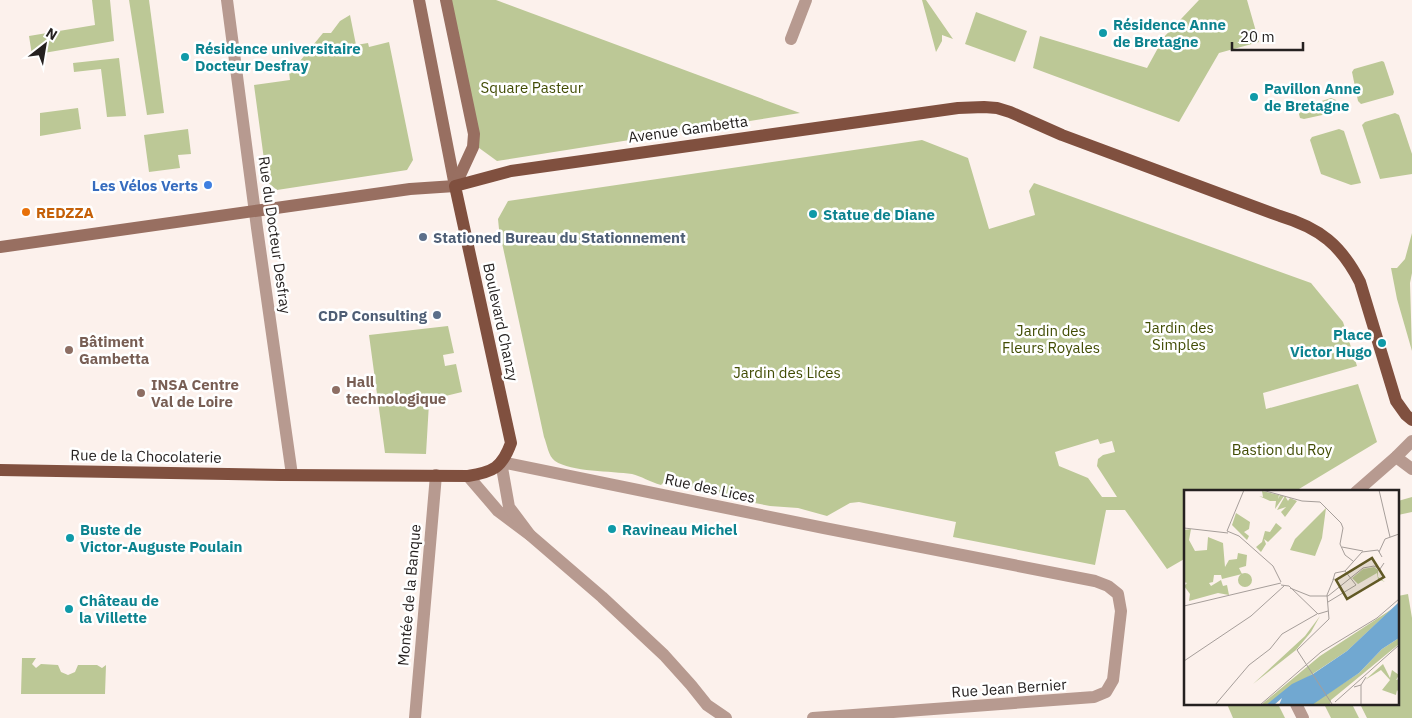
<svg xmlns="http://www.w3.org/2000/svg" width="1412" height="718" font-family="'IBM Plex Sans',sans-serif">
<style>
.green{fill:#bcc896;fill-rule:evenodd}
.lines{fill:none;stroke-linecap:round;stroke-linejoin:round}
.pedestrian{stroke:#b79a90;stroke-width:12}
.minor{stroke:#b79a90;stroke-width:12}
.secondary{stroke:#986f61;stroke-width:12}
.primary{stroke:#80503f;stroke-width:12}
.culture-dot{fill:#0f9aa8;stroke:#fff;stroke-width:2}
.shop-dot{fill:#3f7fe0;stroke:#fff;stroke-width:2}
.food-dot{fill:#e8710a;stroke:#fff;stroke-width:2}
.service-dot{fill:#5c6f8a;stroke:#fff;stroke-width:2}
.education-dot{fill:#8d6e63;stroke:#fff;stroke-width:2}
.labels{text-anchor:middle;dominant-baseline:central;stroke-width:5;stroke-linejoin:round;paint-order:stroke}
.culture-label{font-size:15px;font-weight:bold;fill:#0d838f;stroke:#fff;text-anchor:start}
.park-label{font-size:15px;fill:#424d05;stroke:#fff}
.street-label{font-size:15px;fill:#252120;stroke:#fff}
.shop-label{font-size:15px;font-weight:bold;fill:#366cbe;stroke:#fff;text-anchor:end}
.food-label{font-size:15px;font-weight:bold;fill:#c56008;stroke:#fff;text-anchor:start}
.service-label{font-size:15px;font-weight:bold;fill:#4e5e75;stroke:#fff;text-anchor:start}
.education-label{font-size:15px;font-weight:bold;fill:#785e54;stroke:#fff;text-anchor:start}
.inset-road{fill:none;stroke:#a69e9a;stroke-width:1}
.view{fill:#615925;fill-opacity:0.15;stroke:#615925;stroke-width:2.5}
.inset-edge{fill:none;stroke:#252120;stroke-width:2.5}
</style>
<rect width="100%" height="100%" fill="#fcf1ec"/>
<!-- green -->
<g class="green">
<polygon points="92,0 110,0 114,41 32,55 29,36 95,25"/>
<polygon points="129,0 149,0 164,113 147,115"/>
<polygon points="444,0 496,0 800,113 497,161 475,145"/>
<polygon points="922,0 926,0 953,39 942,35 942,41 936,52"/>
<polygon points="1199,0 1247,0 1259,42 1219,53 1179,122 1033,68 1040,36 1147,68 1164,37"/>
<polygon points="976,12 1027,31 1015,62 965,44"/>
<polygon points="350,15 356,45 368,43 369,47 389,42 413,160 407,170 277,190 267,182 254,85 290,80 288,64 300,61 323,33 331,33 340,21"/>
<polygon points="119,58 126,116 107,117 101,69 74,72 73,63"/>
<polygon points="1382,61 1384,62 1394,92 1393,95 1361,104 1358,101 1352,72 1354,69"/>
<polygon points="1331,98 1336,100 1338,109 1336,112 1304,119 1300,118 1298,110 1300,108"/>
<polygon points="78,108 81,129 40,136 40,113"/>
<polygon points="1395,113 1399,115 1412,154 1412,174 1380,179 1362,125 1365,122"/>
<polygon points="188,129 191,154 178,155 180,168 149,172 144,135"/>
<polygon points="1339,129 1344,131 1361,183 1351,185 1321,174 1310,140 1312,137"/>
<path d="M922,140L968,158L989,229L1035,215L1029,191L1034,183L1311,283L1343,322L1357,366L1263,393L1266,409L1358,384L1377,442L1294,492H1186V558L1167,569L1125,510H1106L1095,565L953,537L956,522L859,502L850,503L827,516L798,508L770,506L739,500L722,493L664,482L661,485C650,482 641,476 632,474C612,471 571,472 555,461C548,456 547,444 544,437L499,229L498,219L508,201ZM1098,439L1100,444L1112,441L1115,452L1103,455L1098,459L1097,466L1117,497H1102L1088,478L1059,466L1055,452Z"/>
<polygon points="1412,233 1412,273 1410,283 1412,351 1397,299 1391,268 1397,268 1405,259"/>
<polygon points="448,326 454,353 443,355 445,366 456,364 462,392 433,399 429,403 426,454 385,453 369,335"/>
<polygon points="1412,497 1412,512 1398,515 1398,501"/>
<polygon points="1408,594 1412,618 1412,718 1367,718 1360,704 1398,704 1398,596"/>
<polygon points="22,658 36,658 32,664 36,668 41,664 58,665 61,672 68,675 75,672 78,665 97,665 102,668 106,665 105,694 21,694"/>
<polygon points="1227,704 1278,704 1285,718 1233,718"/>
<polygon points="1324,704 1352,704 1359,718 1331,718"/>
</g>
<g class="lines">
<!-- pedestrian -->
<g class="pedestrian">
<polyline points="1396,457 1412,469"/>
<polyline points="415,718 436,475"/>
</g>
<!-- minor -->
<g class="minor">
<polyline points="227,0 257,228 292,475"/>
<polyline points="791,39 806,0"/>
<polyline points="468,476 498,511 530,535 602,597 664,655 691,685 707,705 726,718"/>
<polyline points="1356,492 1396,457 1412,441"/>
<polyline points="530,535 509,507 501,462 824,528 1095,581 1108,586 1118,594 1121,611 1113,680 1106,692 1094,697 813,718"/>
<polyline points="1296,704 1303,718"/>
</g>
<!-- secondary -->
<g class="secondary">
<polyline points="419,0 455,186"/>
<polyline points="446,0 474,134 473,147 455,186"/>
<polyline points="0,247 410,189 455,186"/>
</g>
<!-- primary -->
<path class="primary" d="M0,470L282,475L468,476C493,472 502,468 511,443L455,186L511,171L958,108L984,107L997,108L1010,112L1062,135L1280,216C1320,228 1341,245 1360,282L1396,401L1406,415L1412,420"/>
</g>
<!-- markers -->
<g class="culture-dot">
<circle cx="1103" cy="33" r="5"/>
<circle cx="185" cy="57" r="5"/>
<circle cx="1254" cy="97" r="5"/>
<circle cx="813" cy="214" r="5"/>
<circle cx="1382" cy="343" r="5"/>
<circle cx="612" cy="529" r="5"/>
<circle cx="70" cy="538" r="5"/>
<circle cx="69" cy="609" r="5"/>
</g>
<circle class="shop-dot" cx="208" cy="185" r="5"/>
<circle class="food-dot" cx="26" cy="212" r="5"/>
<g class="service-dot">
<circle cx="423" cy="237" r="5"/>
<circle cx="437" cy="315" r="5"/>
</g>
<g class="education-dot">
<circle cx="69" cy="350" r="5"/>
<circle cx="336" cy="390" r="5"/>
<circle cx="141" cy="393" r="5"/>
</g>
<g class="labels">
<!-- culture labels -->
<g class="culture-label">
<text x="1113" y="24">Résidence Anne<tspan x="1113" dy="17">de Bretagne</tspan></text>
<text x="195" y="48">Résidence universitaire<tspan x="195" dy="17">Docteur Desfray</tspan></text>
<text x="1264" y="88">Pavillon Anne<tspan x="1264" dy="17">de Bretagne</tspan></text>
<text x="823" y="214">Statue de Diane</text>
<text x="1372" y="334" text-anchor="end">Place<tspan x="1372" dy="17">Victor Hugo</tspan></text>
<text x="80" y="529">Buste de<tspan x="80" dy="17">Victor-Auguste Poulain</tspan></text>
<text x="622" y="529">Ravineau Michel</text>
<text x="79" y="600">Château de<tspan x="79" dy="17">la Villette</tspan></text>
</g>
<!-- park labels -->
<g class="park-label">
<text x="532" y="87">Square Pasteur</text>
<text x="1179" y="327">Jardin des<tspan x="1179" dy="17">Simples</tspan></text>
<text x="1051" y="330">Jardin des<tspan x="1051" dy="17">Fleurs Royales</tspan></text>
<text x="787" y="372">Jardin des Lices</text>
<text x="1282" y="449">Bastion du Roy</text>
</g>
<!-- street labels -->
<g class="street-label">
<text transform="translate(688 129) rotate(-8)">Avenue Gambetta</text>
<text transform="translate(275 235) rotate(82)">Rue du Docteur Desfray</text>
<text transform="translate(501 322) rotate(78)">Boulevard Chanzy</text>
<text transform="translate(146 456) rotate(1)">Rue de la Chocolaterie</text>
<text transform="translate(710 488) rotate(12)">Rue des Lices</text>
<text transform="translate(409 595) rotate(-85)">Montée de la Banque</text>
<text transform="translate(1009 688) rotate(-4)">Rue Jean Bernier</text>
</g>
<!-- shop labels -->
<g class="shop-label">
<text x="198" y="185">Les Vélos Verts</text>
</g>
<!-- food labels -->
<g class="food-label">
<text x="36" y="212">REDZZA</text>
</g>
<!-- service labels -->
<g class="service-label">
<text x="433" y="237">Stationed Bureau du Stationnement</text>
<text x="427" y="315" text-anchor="end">CDP Consulting</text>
</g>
<!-- education labels -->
<g class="education-label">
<text x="79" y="341">Bâtiment<tspan x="79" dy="17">Gambetta</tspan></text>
<text x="346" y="381">Hall<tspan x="346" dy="17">technologique</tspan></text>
<text x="151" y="384">INSA Centre<tspan x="151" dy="17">Val de Loire</tspan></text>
</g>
</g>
<!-- overview -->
<g transform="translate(1184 490)">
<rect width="215" height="215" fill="#fcf1ec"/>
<path d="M78,1L95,5L94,9L96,5L100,6L91,19L92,11H86L75,6L79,7ZM101,6L104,11L106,8L113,11L101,27L97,22L102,17L93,20ZM142,18L138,48L131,66L106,60L111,49ZM52,23L66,32L65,39L60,42L65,46L63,50L48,35ZM92,33L98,38L84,52L80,49L82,54L77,62L72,57L78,52L81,41L86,42ZM7,39L5,50L11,61L23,60L24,47L39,53L41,77L45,70L53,69L54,63L63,65L62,76L55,78L58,84L38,89L37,85H30L29,92L25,93L27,96L37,90L39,96L43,95L45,105L34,103L5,111L6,104L0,96L3,93L0,92V40ZM190,77L194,80V87L201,92L194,89L193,83L174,94L168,88L179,79ZM54 90a7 7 0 1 1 14 0a7 7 0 1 1-14 0ZM208,119L163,161L82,215H77L136,166ZM136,126L127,142L112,160L69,194L121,146ZM215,148V154L147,210L146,215H126L175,183L198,159ZM199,174L206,188L208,180L215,185L212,190L215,189V203L213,200L212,205L198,200L206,190L197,180L181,190Z" fill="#bcc896"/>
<path d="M215,112V148L198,159L175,183L128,215H95L98,208L90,215H82L108,194L129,184L163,161Z" fill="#71a8d1"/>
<path class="inset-road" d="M60,0L43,41L55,46L89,76L97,92M78,0L118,11L136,12L157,33L159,38L156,54L161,65L169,71M195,0L206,47M0,38L44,43M158,57L179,61M195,62L201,49L215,44M161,81L178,62L194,60L198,67M149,90L151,83L161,81M97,95L105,96L134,124L144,121M106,98L126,106H144L179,78L190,76L196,79L200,73M144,112L172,95L161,81M0,116L97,93M0,171L67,126L100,96M177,195V215M170,197L177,195L182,187M151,212L215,155M148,214L113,160L145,129L143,105L150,88M31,215L65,175L86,159L98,144L133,124M76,215L137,162L193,128L215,109"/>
<path class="view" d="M188,68L200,87L163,109L152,90Z"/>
<rect width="215" height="215" class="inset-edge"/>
</g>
<!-- north arrow -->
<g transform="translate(45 45) rotate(31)" stroke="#ffffff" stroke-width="4" paint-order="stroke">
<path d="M0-4L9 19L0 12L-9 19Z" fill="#252120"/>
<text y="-8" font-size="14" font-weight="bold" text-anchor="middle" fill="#252120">N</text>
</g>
<!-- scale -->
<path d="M1232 42v8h71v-8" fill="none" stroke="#252120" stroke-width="2.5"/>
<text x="1240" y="42" font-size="15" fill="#252120" stroke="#ffffff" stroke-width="4" paint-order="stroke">20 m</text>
</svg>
